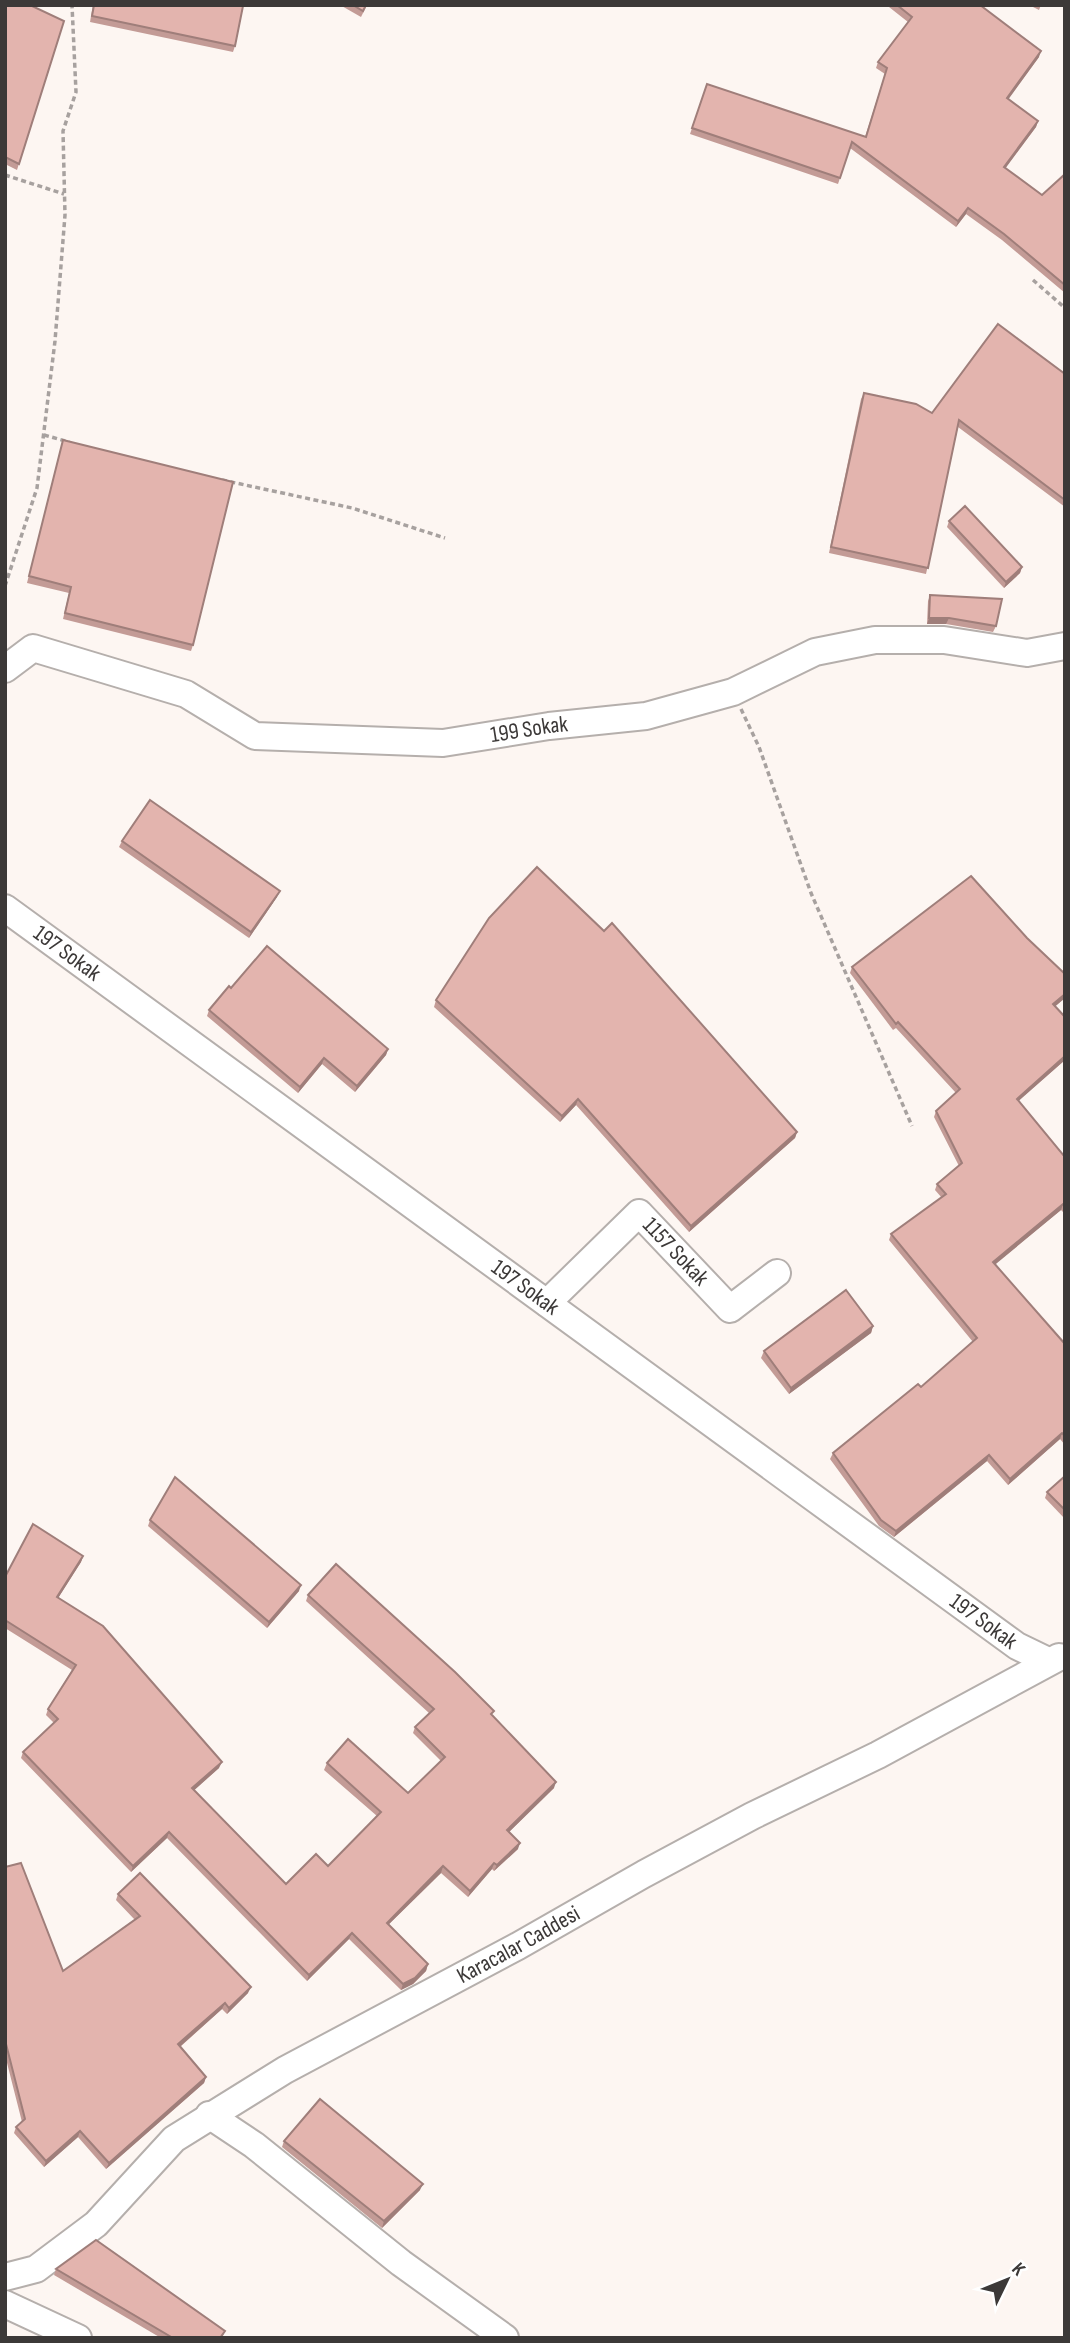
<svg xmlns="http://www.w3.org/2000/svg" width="1070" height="2343" font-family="'Sofia Sans Condensed',sans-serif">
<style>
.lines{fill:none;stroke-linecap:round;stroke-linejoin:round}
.minor-casing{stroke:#b5afac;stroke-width:30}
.path{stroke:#a7a19f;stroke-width:3.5;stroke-dasharray:5 3.5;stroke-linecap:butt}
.minor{stroke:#fff;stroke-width:26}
.wall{fill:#c39b96}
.shaded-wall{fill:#9f7e7a}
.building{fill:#e3b4ae;stroke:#9f7e7a;stroke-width:2}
.labels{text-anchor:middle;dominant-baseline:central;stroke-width:7;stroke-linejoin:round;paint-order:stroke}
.street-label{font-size:23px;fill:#3c3938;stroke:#fff}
</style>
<rect width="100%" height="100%" fill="#fdf6f2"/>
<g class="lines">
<defs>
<g id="minor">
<path id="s1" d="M5,669L33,648L186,694L255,736L443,743L549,726L646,716L733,692L815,652L875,640H944L1027,653L1065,646"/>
<path id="s2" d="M5,908L1017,1646L1048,1661"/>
<path id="s3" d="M547,1303L639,1213L730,1309L777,1273"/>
<polyline points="209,2115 254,2145 401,2263 505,2338"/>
<path id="s4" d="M5,2277L36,2269L96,2224L174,2139L285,2070L518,1946L644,1874L752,1816L878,1755L1059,1657"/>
<polyline points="5,2304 78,2338"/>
</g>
</defs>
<!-- minor casing -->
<use href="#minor" class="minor-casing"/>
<!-- path -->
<g class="path">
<polyline points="5,175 64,194"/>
<polyline points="1033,280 1065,308"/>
<polyline points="44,435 69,442"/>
<polyline points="222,480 352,508 445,538"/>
<polyline points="5,586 37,488 55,341 65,215 63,131 76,92 72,5"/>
<polyline points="741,709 759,747 811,893 912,1126"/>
</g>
<!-- minor -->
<use href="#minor" class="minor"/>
</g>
<!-- wall -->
<g class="wall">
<polygon points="5,5 64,21 17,170 5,164"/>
<polygon points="93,5 239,5 235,46 233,52 90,22"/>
<polygon points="340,5 367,5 361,17"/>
<polygon points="889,5 980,5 1039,57 1008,99 1038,121 1036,127 1005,168 1042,195 1065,176 1065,293 1002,240 966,214 956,227 850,148 838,184 690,134 707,84 865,137 885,74 876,68 878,62 908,22 889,7"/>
<polygon points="1029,5 1041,5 1039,10"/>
<polygon points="1065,374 1065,507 958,427 926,574 829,553 861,399 864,393 932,413"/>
<polygon points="63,440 193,645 191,651 63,619 69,593 27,583"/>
<polygon points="949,521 1022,567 1020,573 1004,588 947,527"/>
<polygon points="930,595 996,626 993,632 946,624 927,624 928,601"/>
<polygon points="122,841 277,897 249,938 119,847"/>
<polygon points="1027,938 1065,974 1065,998 1055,1006 1065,1017 1065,1060 1018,1101 1065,1157 1065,1214 1061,1210 995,1264 1065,1344 1065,1445 1060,1439 1008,1485 987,1461 894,1537 879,1526 830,1459 833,1453 921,1387 973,1342 889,1240 891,1234 942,1198 935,1190 937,1184 959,1166 934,1117 936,1111 956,1093 896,1028 893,1030 850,973 852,967"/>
<polygon points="231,988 388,1049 386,1055 355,1092 322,1064 298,1093 207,1016 209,1010"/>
<polygon points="436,1000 797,1132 795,1138 689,1232 576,1105 560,1122 434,1007"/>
<polygon points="873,1326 871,1333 789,1394 761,1358 764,1351"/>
<polygon points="1065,1476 1065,1519 1045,1498 1047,1492"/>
<polygon points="150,1520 299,1591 267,1628 148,1526"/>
<polygon points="83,1556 81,1562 58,1598 219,1768 194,1790 286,1884 328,1866 377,1816 324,1770 327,1763 408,1793 441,1761 413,1733 415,1727 429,1713 306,1601 308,1595 492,1715 554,1788 509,1832 518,1849 494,1871 492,1869 468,1897 441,1873 388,1925 428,1964 426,1971 413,1984 401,1990 349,1939 307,1981 167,1838 131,1872 21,1758 23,1752 54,1723 46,1715 48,1709 72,1670 5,1628 5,1577"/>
<polygon points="5,1867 63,1971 135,1920 116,1900 118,1894 248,1993 227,2014 222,2009 180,2047 206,2077 204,2083 106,2169 78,2137 44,2167 14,2133 16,2127 22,2122 5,2055"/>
<polygon points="284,2141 420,2190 382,2228 282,2147"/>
<polygon points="56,2269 225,2331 222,2338 161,2338 54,2275"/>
</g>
<!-- shaded-wall -->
<g class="shaded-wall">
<polygon points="1041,51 1039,57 1005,104 1007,98"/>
<polygon points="1038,121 1036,127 1002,173 1004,167"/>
<polygon points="968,208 966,214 956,227 958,221"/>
<polygon points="1022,567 1020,573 1004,588 1006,582"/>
<polygon points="929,618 949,618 946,624 927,624"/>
<polygon points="280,891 277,897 249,938 251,932"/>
<polygon points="1065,994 1065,998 1051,1010 1053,1004"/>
<polygon points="388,1049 386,1055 355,1092 357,1086"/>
<polygon points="1065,1056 1065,1060 1014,1105 1017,1099"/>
<polygon points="324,1058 322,1064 298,1093 300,1087"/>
<polygon points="578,1099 576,1105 560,1122 562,1116"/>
<polygon points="797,1132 795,1138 689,1232 691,1226"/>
<polygon points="1063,1204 1061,1210 991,1268 993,1262"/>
<polygon points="873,1326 871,1333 789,1394 791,1388"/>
<polygon points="1062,1433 1060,1439 1008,1485 1010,1479"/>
<polygon points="989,1455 987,1461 894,1537 896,1531"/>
<polygon points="83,1556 81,1562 55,1603 57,1597"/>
<polygon points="301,1585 299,1591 267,1628 269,1622"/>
<polygon points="222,1762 219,1768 190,1794 192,1788"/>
<polygon points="556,1782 554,1788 505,1836 507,1830"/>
<polygon points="169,1832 167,1838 131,1872 133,1866"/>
<polygon points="520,1843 518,1849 494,1871 497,1865"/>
<polygon points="494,1863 492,1869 468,1897 470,1891"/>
<polygon points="443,1866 441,1873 384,1929 387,1923"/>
<polygon points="352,1933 349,1939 307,1981 309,1975"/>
<polygon points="428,1964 426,1971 413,1984 401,1990 403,1984"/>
<polygon points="251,1987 248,1993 227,2014 229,2008"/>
<polygon points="225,2003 222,2009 175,2051 178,2044"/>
<polygon points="206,2077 204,2083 106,2169 109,2163"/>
<polygon points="80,2131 78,2137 44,2167 46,2161"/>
<polygon points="423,2184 420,2190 382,2228 384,2221"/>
</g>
<!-- building -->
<g class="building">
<polygon points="5,5 30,5 64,21 19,164 5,157"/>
<polygon points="94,5 239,5 243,6 235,46 92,16"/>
<polygon points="353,5 366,5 363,11"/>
<polygon points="897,5 980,5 1041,51 1007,98 1038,121 1004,167 1042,195 1064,175 1065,176 1065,285 1004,234 968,208 958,221 852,142 840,178 692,128 707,84 866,137 887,68 878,62 912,17"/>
<polygon points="998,324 1065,374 1065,500 959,420 928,568 831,547 864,393 916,404 932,413"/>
<polygon points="63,440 233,482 193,645 65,613 71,587 29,576"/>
<polygon points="965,506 1022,567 1006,582 949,521"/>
<polygon points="930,595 1002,599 996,626 949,618 929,618"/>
<polygon points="150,800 280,891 251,932 122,841"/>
<polygon points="537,867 604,931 612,923 797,1132 691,1226 578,1099 562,1116 436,1000 489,918"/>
<polygon points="971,876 1027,938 1065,974 1065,994 1053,1004 1065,1017 1065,1056 1017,1099 1065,1157 1065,1206 1063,1204 993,1262 1065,1344 1065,1436 1062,1433 1010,1479 989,1455 896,1531 881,1520 833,1453 918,1384 921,1387 977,1338 891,1234 946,1194 937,1184 962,1163 936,1111 960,1089 898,1022 896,1024 852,967"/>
<polygon points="267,946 388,1049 357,1086 324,1058 300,1087 209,1010 229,986 231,988"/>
<polygon points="846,1290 873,1326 791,1388 764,1351"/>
<polygon points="1065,1476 1065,1510 1047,1492"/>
<polygon points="175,1477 301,1585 269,1622 150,1520"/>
<polygon points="33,1524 83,1556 57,1597 103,1626 222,1762 192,1788 286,1884 316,1854 328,1866 381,1812 327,1763 348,1739 408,1793 445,1757 415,1727 434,1709 308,1595 336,1564 455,1672 494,1711 491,1714 556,1782 507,1830 520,1843 497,1865 494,1863 470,1891 443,1866 387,1923 428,1964 415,1978 403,1984 352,1933 309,1975 169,1832 133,1866 23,1752 58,1719 48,1709 76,1665 5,1620 5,1577"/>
<polygon points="21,1863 63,1971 140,1916 118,1894 140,1873 251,1987 229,2008 225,2003 178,2044 206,2077 109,2163 80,2131 46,2161 16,2127 25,2119 5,2040 5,1867"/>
<polygon points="320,2099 423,2184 384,2221 284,2141"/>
<polygon points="96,2240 225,2331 220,2338 173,2338 56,2269"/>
</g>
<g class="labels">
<!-- street labels -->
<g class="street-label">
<text stroke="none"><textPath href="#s1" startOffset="551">199 Sokak</textPath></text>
<text stroke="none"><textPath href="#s2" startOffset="77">197 Sokak</textPath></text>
<text stroke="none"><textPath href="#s3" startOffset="182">1157 Sokak</textPath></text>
<text stroke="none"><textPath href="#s2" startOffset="644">197 Sokak</textPath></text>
<text stroke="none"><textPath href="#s2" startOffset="1211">197 Sokak</textPath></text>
<text stroke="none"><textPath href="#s4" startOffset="618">Karacalar Caddesi</textPath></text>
</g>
</g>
<!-- border -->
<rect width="1070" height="2343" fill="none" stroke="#3c3938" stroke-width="14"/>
<!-- north arrow -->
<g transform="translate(1007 2280) rotate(47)" stroke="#ffffff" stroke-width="5" paint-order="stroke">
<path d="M0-5L12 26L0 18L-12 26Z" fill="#3c3938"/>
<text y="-10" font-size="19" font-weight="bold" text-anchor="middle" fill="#3c3938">K</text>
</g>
</svg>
